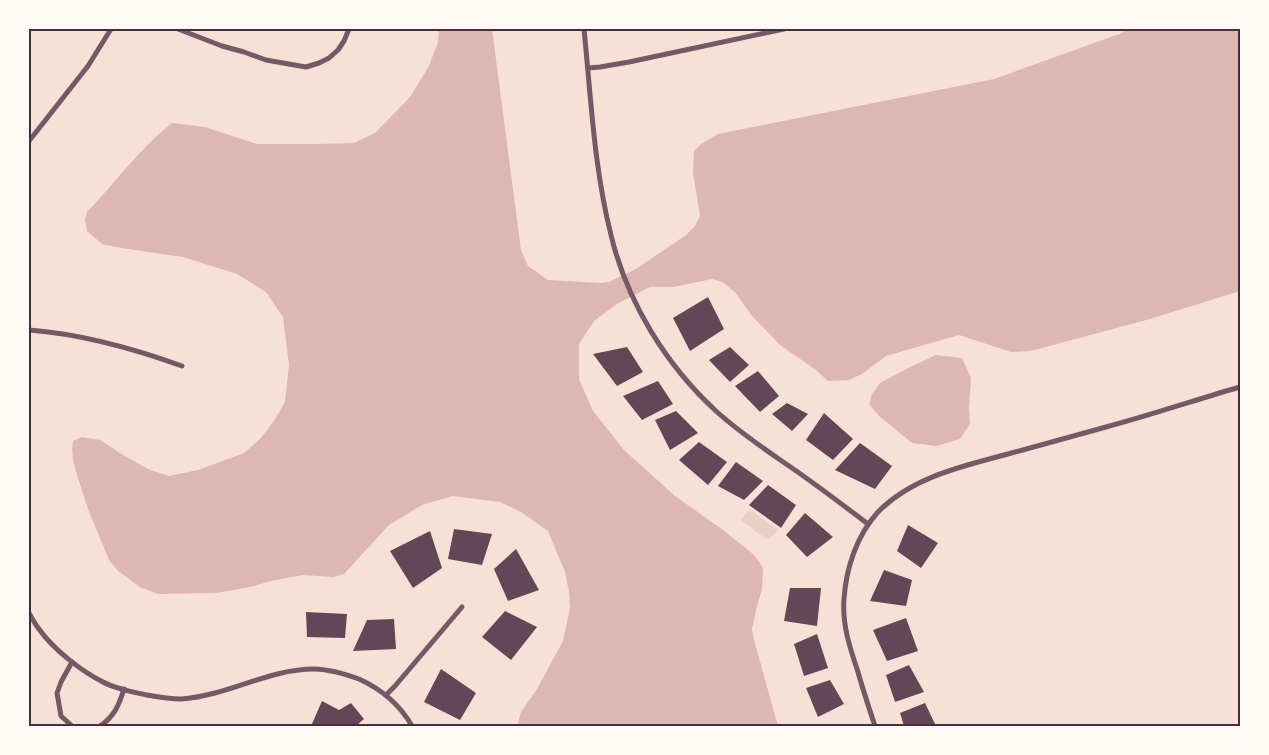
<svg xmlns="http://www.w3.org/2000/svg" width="1269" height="755" font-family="'PT Serif',serif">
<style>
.green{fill:#ebcfc5}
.water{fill:#dcb8b0}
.building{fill:#644757}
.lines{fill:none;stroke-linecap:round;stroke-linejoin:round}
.minor{stroke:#755966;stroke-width:5}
.neatline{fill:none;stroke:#4a2c40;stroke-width:2}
</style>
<rect width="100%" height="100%" fill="#f7e1d7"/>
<!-- green -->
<polygon class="green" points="750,510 778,530 768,540 740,520"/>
<!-- water -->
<g class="water">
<path d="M439,29H492L521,250L528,266L548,280L601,283L609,282L636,269L686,235L695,226L700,216L693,173L694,151L701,144L718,134L994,79L1122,33L1127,29H1240V291L1150,319L1031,351L1011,352L959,335L886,356L862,374L849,380L828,381L816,370L780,345L752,316L735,292L722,282L712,279L674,287H650L617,304L594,321L579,344V379L593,411L624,450L675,496L723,530L753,554L760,563L763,568L762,589L756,610L752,629L754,640L778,726H519L518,723L521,712L537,689L563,641L570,608L569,592L565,572L548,531L521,512L500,502L453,496L422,505L389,525L344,574L333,577L303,575L275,580L250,587L216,593L158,594L140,587L117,570L109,560L88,509L78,478L73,461L72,448L73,441L82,437L100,440L123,455L148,469L169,476L198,470L244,453L260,439L274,421L285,402L289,365L283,317L266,292L237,274L183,257L121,248L102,244L87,231L85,220L87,212C115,183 140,148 172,123L205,127L257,144H318L354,143L375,133L410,97L429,66L438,42Z"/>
<polygon points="936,355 962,358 971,378 969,408 970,424 960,439 937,446 912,443 879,416 869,404 872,394 880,383 910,367"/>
</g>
<!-- building -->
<g class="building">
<polygon points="708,297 724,329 690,351 673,318"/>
<polygon points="627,347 643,372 617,386 593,354"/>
<polygon points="730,347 749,365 730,382 709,360"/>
<polygon points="758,371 779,396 760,412 735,386"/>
<polygon points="658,381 673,404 642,420 623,396"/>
<polygon points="787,403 808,414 792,431 772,414"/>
<polygon points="676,411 698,433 670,450 655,420"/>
<polygon points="824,413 853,439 833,460 806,440"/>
<polygon points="699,442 727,462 708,485 679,460"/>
<polygon points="860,443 892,466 875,489 835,470"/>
<polygon points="736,462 763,481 744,500 718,486"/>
<polygon points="768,485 796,505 781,528 749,505"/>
<polygon points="805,513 833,537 807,557 786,535"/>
<polygon points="908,525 938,543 921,568 897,551"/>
<polygon points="454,529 492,534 482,565 448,559"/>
<polygon points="430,531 442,568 413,588 390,551"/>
<polygon points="516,549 539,590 508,601 494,569"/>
<polygon points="884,570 912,580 906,606 870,601"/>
<polygon points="790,588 821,588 817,626 784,621"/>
<polygon points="505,611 537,627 511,660 482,637"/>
<polygon points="306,612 347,614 345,638 307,637"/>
<polygon points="906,618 918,651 887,661 873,630"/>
<polygon points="394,619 396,649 353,651 367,620"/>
<polygon points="817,634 828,668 804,676 794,644"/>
<polygon points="909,665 924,692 895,702 886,675"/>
<polygon points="441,669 476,693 460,720 424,702"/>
<polygon points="830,680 844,704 818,717 806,688"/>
<polygon points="322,701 339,710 351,703 364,719 356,726 311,726"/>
<polygon points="925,703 936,726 904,726 900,713"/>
</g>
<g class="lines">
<!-- minor -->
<g class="minor">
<polyline points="178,29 222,46 244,52 266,60 306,67 319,63 329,58 338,50 344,41 349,29"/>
<path d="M584,29C591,98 594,168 611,235C627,302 666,365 716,411C740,433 766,450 792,468C818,486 843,505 868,524"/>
<polyline points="588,68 600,67 629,62 784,29"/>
<polyline points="29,141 88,66 111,29"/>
<path d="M29,330C82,334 132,348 182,366"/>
<path d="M29,613C32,618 35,624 39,629C53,649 81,671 103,682C116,689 132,692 147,695C158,697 169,699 181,699C227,696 268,669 314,669C329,669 345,674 359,679C381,689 400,705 412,726"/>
<polyline points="72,662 61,682 57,693 61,716 72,726"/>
<polyline points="386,695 395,686 462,607"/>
<path d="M100,726C114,717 119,705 124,689"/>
<path d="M875,726C869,708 863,690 858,672C850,648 842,625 844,599C846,568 857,535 878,512C912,477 963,466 1008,454C1040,445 1073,436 1106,427C1151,415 1195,400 1240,387"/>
</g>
</g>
<!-- border -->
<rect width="1269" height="755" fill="none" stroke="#fffaf5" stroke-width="60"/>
<rect x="30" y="30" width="1209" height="695" class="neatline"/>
</svg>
